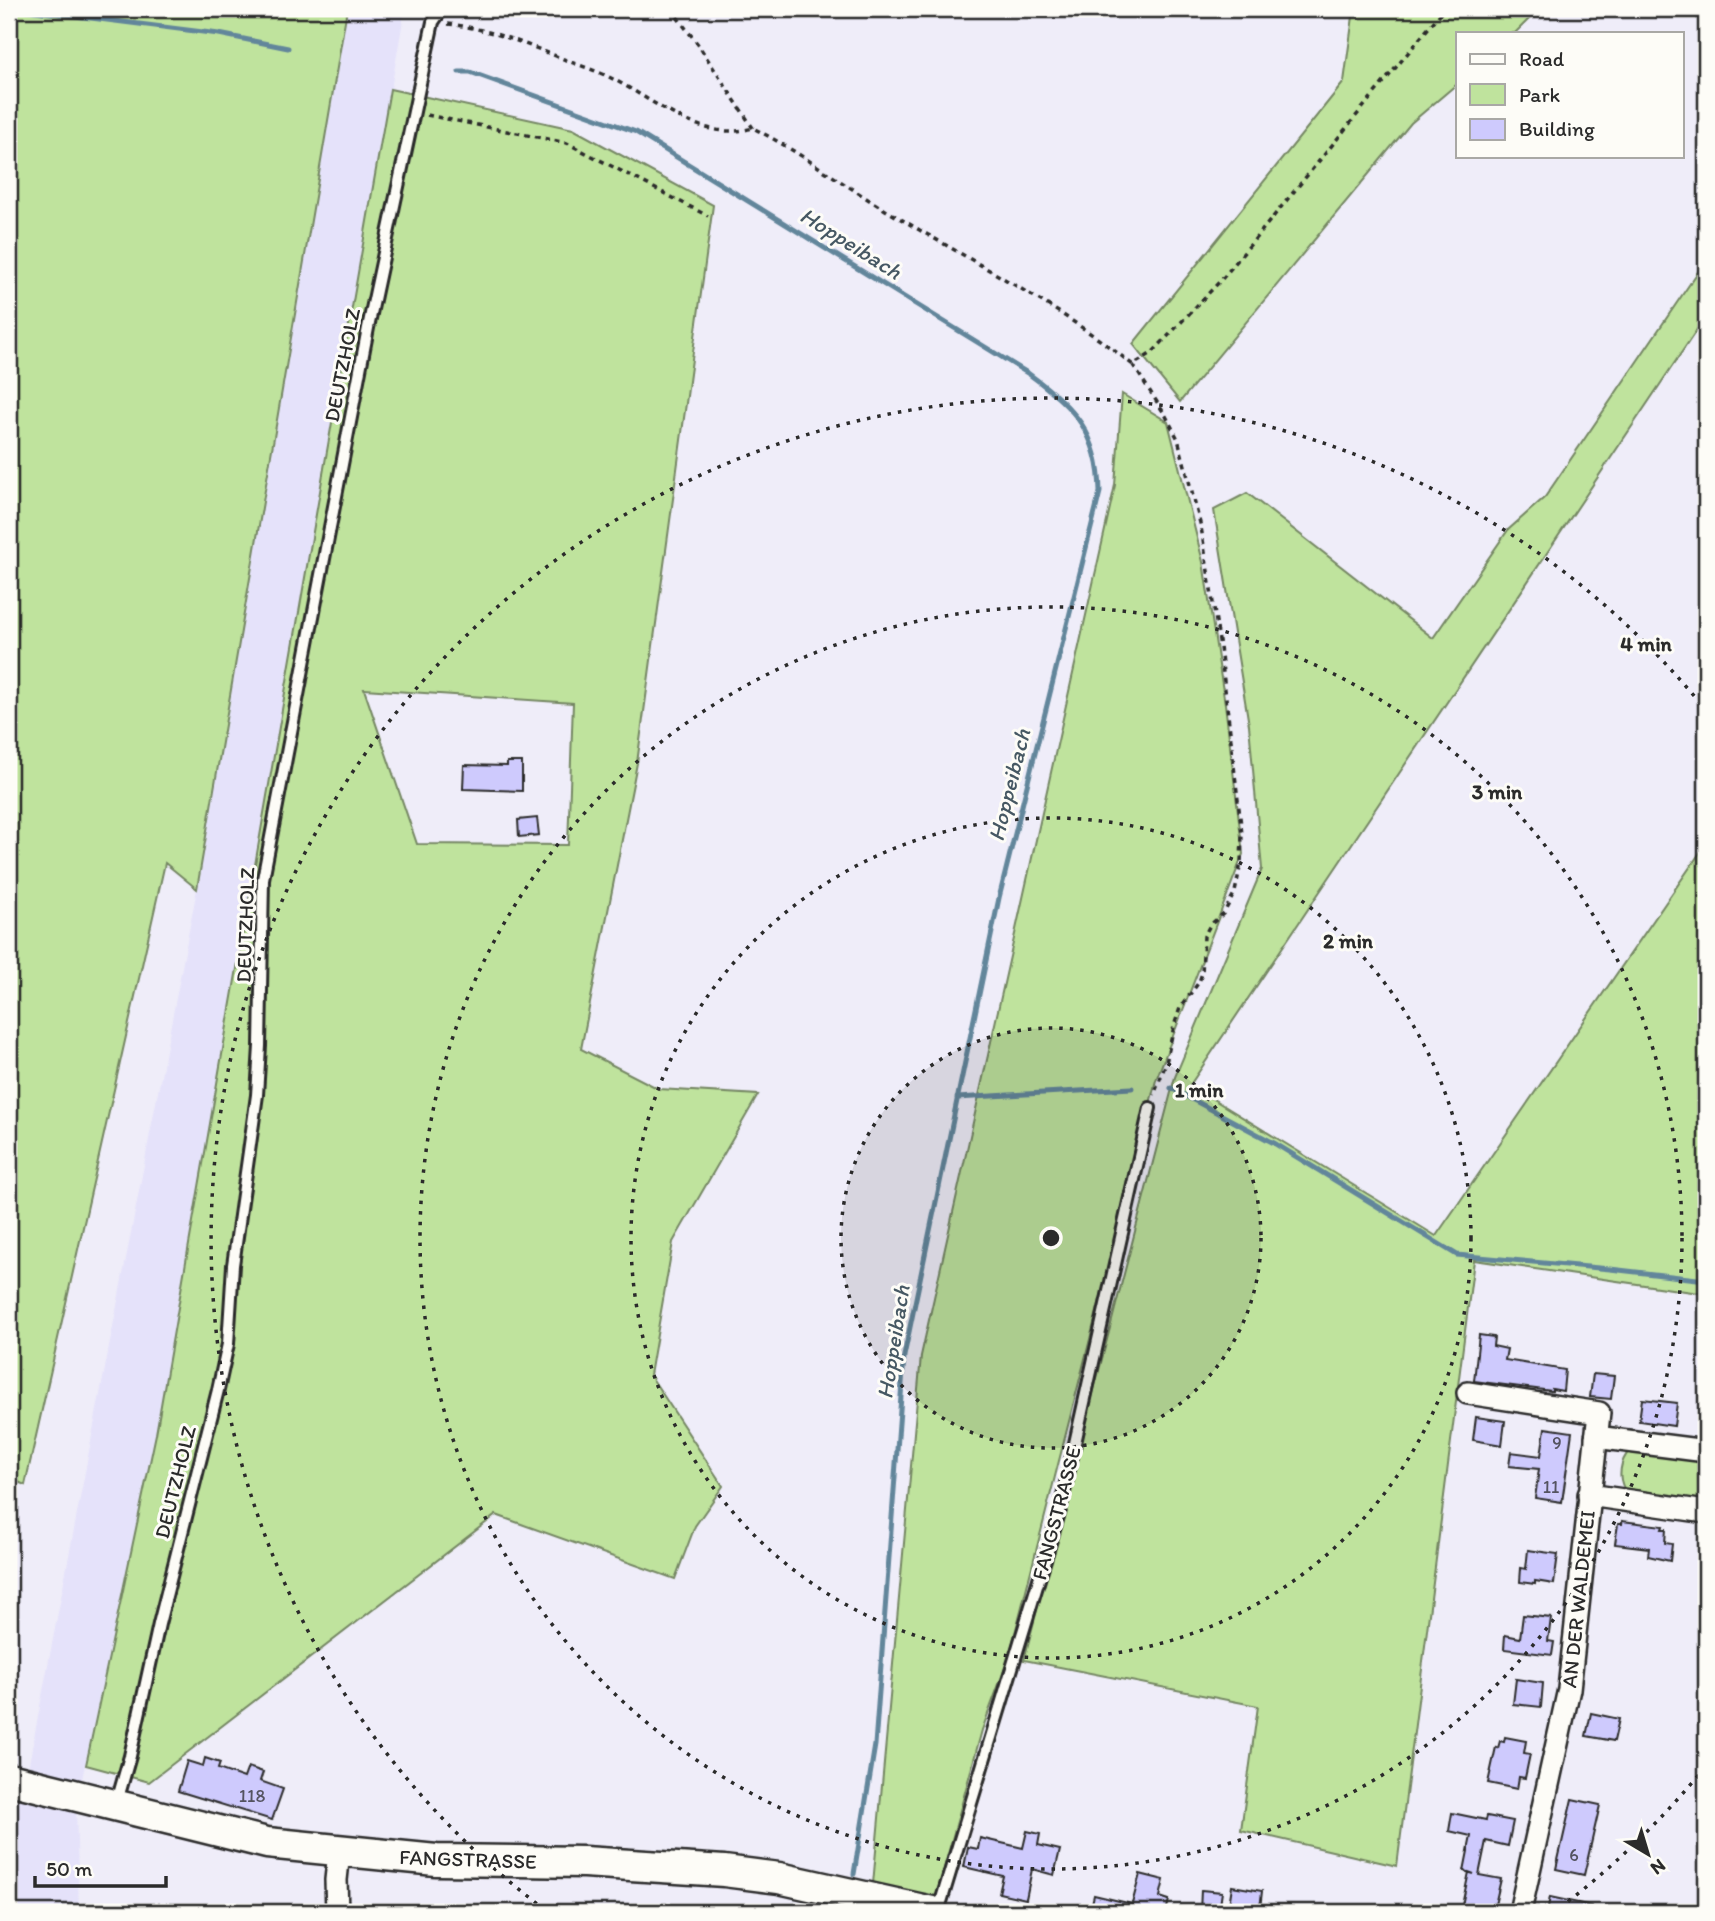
<svg xmlns="http://www.w3.org/2000/svg" width="1715" height="1921" font-family="Itim,sans-serif">
<style>
.built{fill:#e5e2fa}
.green{fill:#bfe39d;stroke:#758764;stroke-width:2;fill-rule:evenodd}
.lines{fill:none;stroke-linecap:round;stroke-linejoin:round}
.stream{stroke:#62869b;stroke-width:5}
.building{fill:#cecafd;stroke:#2b2b2b;stroke-width:2}
.service-casing{stroke:#2b2b2b;stroke-width:16}
.minor-casing{stroke:#2b2b2b;stroke-width:26}
.secondary-casing{stroke:#2b2b2b;stroke-width:35}
.path{stroke:#2b2b2b;stroke-width:3.5;stroke-dasharray:5 5;stroke-linecap:butt}
.service{stroke:#fdfcf7;stroke-width:10}
.minor{stroke:#fdfcf7;stroke-width:21}
.secondary{stroke:#fdfcf7;stroke-width:30}
.ring{fill:none;stroke:#2b2b2b;stroke-width:3.5;stroke-dasharray:3.5 7}
.labels{text-anchor:middle;dominant-baseline:central;stroke-width:6;stroke-linejoin:round;paint-order:stroke}
.number-label{font-size:18px;fill:#545360}
.street-label{font-size:21px;fill:#2b2b2b;stroke:#fdfcf7}
.water-label{font-size:23px;font-style:italic;fill:#465863;stroke:#fdfcf7}
.centre{fill:#2b2b2b;stroke:#fdfcf7;stroke-width:3.5}
.ring-label{font-size:21px;text-anchor:middle;font-weight:bold;fill:#2b2b2b;stroke:#fdfcf7;stroke-width:6;stroke-linejoin:round;paint-order:stroke}
</style>
<rect width="100%" height="100%" fill="#efedf9"/>
<filter id="ink" filterUnits="userSpaceOnUse"><feTurbulence type="fractalNoise" baseFrequency=".0143" numOctaves="2"/><feDisplacementMap in="SourceGraphic" scale="14" xChannelSelector="R" yChannelSelector="G"/><feConvolveMatrix kernelMatrix="1 2 1 2 8 2 1 2 1" color-interpolation-filters="sRGB"/></filter>
<g filter="url(#ink)">
<!-- built -->
<polygon class="built" points="347,9 405,9 156,1434 76,1807 79,1912 9,1912 9,1818 18,1800 28,1769 197,889"/>
<!-- green -->
<g class="green">
<polygon points="9,9 347,9 197,889 165,863 25,1485 9,1478"/>
<polygon points="1354,9 1539,9 1515,33 1458,33 1458,83 1411,123 1180,402 1133,344 1344,82"/>
<path d="M390,89L573,129L713,205L637,763L581,1049L659,1089L758,1095L673,1242L650,1375L723,1486L695,1526L675,1579L496,1515L149,1782L86,1765L156,1434ZM364,689L573,703L568,845L417,844Z"/>
<polygon points="1706,260 1706,316 1190,1085 1436,1236 1706,844 1706,1294 1474,1260 1397,1866 1241,1830 1258,1706 1024,1660 1175,1077 1262,869 1249,725 1214,510 1247,493 1433,638 1508,530 1545,497"/>
<polygon points="1122,394 1168,422 1203,562 1225,704 1243,854 1156,1080 1009,1657 982,1730 936,1898 873,1884 921,1356 1115,485"/>
<path d="M1630,1450L1706,1455V1505L1625,1490C1617,1477 1620,1461 1630,1450Z"/>
</g>
<g class="lines">
<!-- stream -->
<g class="stream">
<polyline points="19,9 219,34 288,48"/>
<path d="M459,72H470L636,132L1029,374C1074,407 1099,433 1100,492L999,898L904,1356L875,1745L854,1874"/>
<polyline points="1171,1088 1274,1143 1457,1255 1610,1269 1706,1280"/>
<polyline points="957,1098 1132,1088"/>
</g>
</g>
<!-- building -->
<g class="building">
<polygon points="507,762 522,762 522,791 463,789 464,765 507,766"/>
<polygon points="537,818 539,835 519,837 518,820"/>
<polygon points="1479,1335 1494,1337 1493,1346 1507,1349 1505,1360 1565,1370 1563,1391 1552,1389 1552,1391 1474,1381"/>
<polygon points="1593,1374 1614,1376 1611,1399 1590,1397"/>
<polygon points="1642,1399 1677,1403 1674,1426 1639,1421"/>
<polygon points="1476,1417 1505,1421 1502,1445 1473,1440"/>
<polygon points="1545,1428 1572,1432 1562,1502 1535,1498 1539,1469 1509,1466 1511,1452 1541,1456"/>
<polygon points="1622,1521 1663,1526 1662,1529 1666,1529 1665,1543 1672,1544 1670,1561 1648,1556 1649,1548 1615,1544 1618,1524 1622,1524"/>
<polygon points="1528,1550 1558,1554 1554,1584 1535,1581 1535,1584 1520,1582 1521,1568 1526,1569"/>
<polygon points="1523,1615 1551,1618 1548,1641 1554,1642 1552,1655 1504,1649 1505,1635 1520,1638"/>
<polygon points="1516,1679 1543,1683 1541,1707 1513,1704"/>
<polygon points="1591,1713 1619,1719 1614,1741 1586,1736"/>
<polygon points="1505,1737 1526,1741 1524,1753 1530,1754 1525,1778 1519,1777 1517,1789 1488,1783 1496,1747 1498,1748 1500,1741 1504,1742"/>
<polygon points="205,1758 220,1763 218,1769 244,1778 248,1767 263,1772 260,1781 283,1789 272,1820 178,1791 187,1761 203,1766"/>
<polygon points="1572,1799 1600,1805 1584,1875 1556,1869"/>
<polygon points="1452,1813 1486,1820 1487,1816 1513,1821 1508,1846 1486,1841 1479,1875 1501,1879 1494,1909 1476,1905 1475,1912 1461,1910 1469,1872 1474,1874 1464,1871 1471,1836 1449,1831"/>
<polygon points="1027,1831 1040,1834 1038,1845 1060,1850 1054,1875 1032,1869 1026,1899 999,1893 1003,1876 964,1867 968,1847 978,1849 980,1838 1023,1848"/>
<polygon points="1140,1874 1164,1880 1160,1897 1169,1900 1166,1912 1090,1912 1094,1895 1132,1904"/>
<polygon points="1232,1886 1262,1891 1260,1909 1229,1905"/>
<polygon points="1201,1890 1222,1892 1219,1912 1200,1912"/>
<polygon points="1550,1897 1592,1906 1591,1912 1547,1912"/>
</g>
<g class="lines">
<defs>
<g id="service">
<polyline points="116,1805 130,1756 159,1624 218,1390 228,1344 233,1265 257,1095 260,1046 263,879 368,328 433,22 442,9"/>
<polyline points="938,1912 1060,1510 1150,1108"/>
</g>
<g id="minor">
<polyline points="1468,1393 1599,1413 1569,1689 1520,1912"/>
<polyline points="1596,1437 1706,1451"/>
<polyline points="1589,1495 1706,1512"/>
<polyline points="337,1912 336,1880 339,1852"/>
</g>
<polyline id="secondary" points="9,1779 267,1843 436,1860 584,1862 724,1871 779,1878 932,1912"/>
</defs>
<!-- service casing -->
<use href="#service" class="service-casing"/>
<!-- minor casing -->
<use href="#minor" class="minor-casing"/>
<!-- secondary casing -->
<use href="#secondary" class="secondary-casing"/>
<!-- path -->
<g class="path">
<polyline points="671,9 697,43 753,128"/>
<path d="M448,24C488,28 528,45 566,60C580,66 596,70 611,78C655,100 700,143 753,128C802,153 846,187 894,215C975,263 1059,306 1133,365L1152,353L1222,279L1444,9"/>
<polyline points="427,115 567,143 708,216"/>
<polyline points="1133,365 1166,416 1178,439 1201,527 1220,647 1242,834 1241,863 1235,892 1224,913 1210,925 1204,936 1202,973 1199,982 1180,1008 1174,1026 1166,1063 1154,1095"/>
</g>
<!-- service -->
<use href="#service" class="service"/>
<!-- minor -->
<use href="#minor" class="minor"/>
<!-- secondary -->
<use href="#secondary" class="secondary"/>
</g>
</g>
<!-- distance rings -->
<circle cx="1051" cy="1238" r="210" fill="#2b2b2b" fill-opacity=".12"/>
<g class="ring">
<circle cx="1051" cy="1238" r="210"/>
<circle cx="1051" cy="1238" r="420"/>
<circle cx="1051" cy="1238" r="631"/>
<path d="M1705 1767A841 841 0 0 1 1557 1910M545 1910A841 841 0 1 1 1705 709"/>
</g>
<g class="labels">
<!-- number labels -->
<g class="number-label">
<text x="1557" y="1443">9</text>
<text x="1551" y="1487">11</text>
<text x="252" y="1796">118</text>
<text x="1574" y="1855">6</text>
</g>
<!-- street labels -->
<g class="street-label">
<text transform="translate(342 365) rotate(-79)">DEUTZHOLZ</text>
<text transform="translate(245 925) rotate(-88)">DEUTZHOLZ</text>
<text transform="translate(175 1482) rotate(-76)">DEUTZHOLZ</text>
<text transform="translate(1056 1513) rotate(-75)">FANGSTRASSE</text>
<text transform="translate(1578 1599) rotate(-84)">AN DER WALDEMEI</text>
<text transform="translate(468 1859) rotate(2)">FANGSTRASSE</text>
</g>
<!-- water labels -->
<g class="water-label">
<text transform="translate(851 243) rotate(32)">Hoppeibach</text>
<text transform="translate(1009 785) rotate(-76)">Hoppeibach</text>
<text transform="translate(893 1342) rotate(-81)">Hoppeibach</text>
</g>
</g>
<circle cx="1051" cy="1238" r="10" class="centre"/>
<g class="ring-label">
<text x="1646" y="651">4 min</text>
<text x="1497" y="799">3 min</text>
<text x="1348" y="948">2 min</text>
<text x="1199" y="1097">1 min</text>
</g>
<!-- margin -->
<rect width="1715" height="1921" fill="none" stroke="#fdfcf7" stroke-width="35"/>
<rect x="18" y="18" width="1680" height="1886" fill="none" stroke="#2b2b2b" stroke-width="2.5" filter="url(#ink)"/>
<!-- legend -->
<rect x="1456" y="32" width="228" height="126" fill="#fdfcf7" stroke="#a9a8a5" stroke-width="2"/>
<rect x="1470" y="54" width="35" height="10" fill="#fdfcf7" stroke="#a9a8a5" stroke-width="2"/>
<text x="1519" y="66" font-size="21" fill="#2b2b2b">Road</text>
<rect x="1470" y="84" width="35" height="21" fill="#bfe39d" stroke="#a9a8a5" stroke-width="2"/>
<text x="1519" y="102" font-size="21" fill="#2b2b2b">Park</text>
<rect x="1470" y="119" width="35" height="21" fill="#cecafd" stroke="#a9a8a5" stroke-width="2"/>
<text x="1519" y="136" font-size="21" fill="#2b2b2b">Building</text>
<!-- north arrow -->
<g transform="translate(1648 1854) rotate(142)" stroke="#fdfcf7" stroke-width="5" paint-order="stroke">
<path d="M0-5L12 26L0 18L-12 26Z" fill="#2b2b2b"/>
<text y="-10" font-size="19" font-weight="bold" text-anchor="middle" fill="#2b2b2b">N</text>
</g>
<!-- scale -->
<path d="M35 1876v10h131v-10" fill="none" stroke="#2b2b2b" stroke-width="3.5"/>
<text x="46" y="1876" font-size="21" fill="#2b2b2b" stroke="#fdfcf7" stroke-width="5" paint-order="stroke">50 m</text>
</svg>
